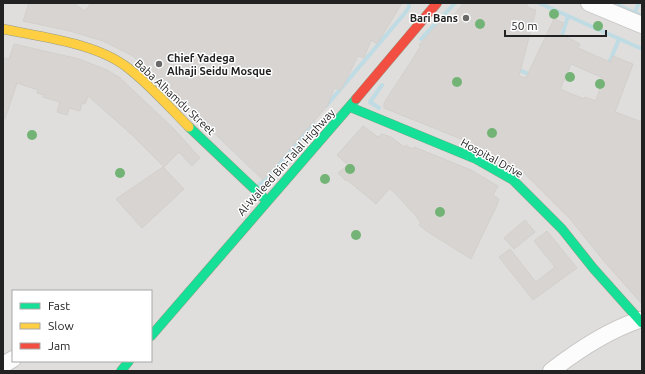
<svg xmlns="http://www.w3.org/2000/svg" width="645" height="374" font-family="Ubuntu,sans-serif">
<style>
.residential{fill:#dfdedc;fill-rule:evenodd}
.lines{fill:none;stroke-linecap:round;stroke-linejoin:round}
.stream{stroke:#bfdbe3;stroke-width:4}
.building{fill:#d7d4d2;stroke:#d3d0cc;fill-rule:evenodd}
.street-casing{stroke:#c9c8c7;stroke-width:18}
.fast-casing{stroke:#999a82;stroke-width:10}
.slow-casing{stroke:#999a82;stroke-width:10}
.jam-casing{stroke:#999a82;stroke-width:10}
.street{stroke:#fdfcfc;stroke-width:16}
.fast{stroke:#16e098;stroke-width:9}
.slow{stroke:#ffcf43;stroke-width:9}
.jam{stroke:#f24e42;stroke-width:9}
.tree{fill:#73b476}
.poi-dot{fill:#6a6968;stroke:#fff;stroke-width:1.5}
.labels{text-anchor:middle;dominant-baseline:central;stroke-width:3;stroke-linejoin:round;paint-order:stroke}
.poi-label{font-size:11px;font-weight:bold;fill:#222;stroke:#fff;text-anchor:end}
.street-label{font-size:11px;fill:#222;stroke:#fff}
</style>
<rect width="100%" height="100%" fill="#f0eeeb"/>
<!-- residential -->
<path class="residential" d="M3,3H642V371H3ZM13,291H151V361H13Z"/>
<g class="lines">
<!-- stream -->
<g class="stream">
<polyline points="539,3 642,49"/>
<polyline points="613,3 642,16"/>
<polyline points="635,12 639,3"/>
<polyline points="421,39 455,3"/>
<polyline points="561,39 568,16"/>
<polyline points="608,66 619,39"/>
<polyline points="515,68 533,76"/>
<polyline points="326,106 405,13 409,7 409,3"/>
<polyline points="379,108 370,102 382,85"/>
<polyline points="259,185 266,180 313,122"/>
</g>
</g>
<!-- building -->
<g class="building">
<polygon points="29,3 73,3 85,11 91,3 402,3 377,44 371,40 364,58 358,56 341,90 334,88 328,105 263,180 170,91 172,84 157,78 133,56 103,41 70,31 23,21"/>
<path d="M464,3H528L526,7L536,10L519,76L526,78L554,19L564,23L559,33L580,44L578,48L610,62L613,56L633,64L615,112L642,122V304L603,260L571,220L522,171L481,147L384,108V103L421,46L419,45L442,19L446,24ZM571,64L603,78L596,101L585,97L584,99L560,89Z"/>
<polygon points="14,44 79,59 107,70 119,77 174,129 200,158 192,166 179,152 164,167 131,134 88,96 85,104 82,103 80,111 69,108 67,115 57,112 60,102 43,97 44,95 37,93 38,90 17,83 5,119 3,118 3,58 9,59"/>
<polygon points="363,126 378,137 382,134 391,137 404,147 406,145 412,149 414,147 471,170 498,186 493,195 499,199 497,205 471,259 428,232 419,225 421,223 417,217 390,188 376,204 347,180 346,181 338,173 348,165 337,155"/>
<polygon points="163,167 184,189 142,228 116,199"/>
<polygon points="525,220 535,232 514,249 504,238"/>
<polygon points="547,231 577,268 533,300 499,257 510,249 536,282 555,267 534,241"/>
</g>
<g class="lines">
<defs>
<g id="street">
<polyline points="589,3 642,25"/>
<polyline points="3,365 13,359"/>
<path d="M551,371C578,350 607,331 639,320"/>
</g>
<g id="fast">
<polyline points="350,107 476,159 513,180 562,229 593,268 642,323"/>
<polyline points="189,127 267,201"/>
<polyline points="151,336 356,99"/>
<polyline points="121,371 129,361"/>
</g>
<path id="slow" d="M3,29C41,37 97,43 128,68C150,85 169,107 189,127"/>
<polyline id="jam" points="356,99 437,3"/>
</defs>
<!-- street casing -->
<use href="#street" class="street-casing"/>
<!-- fast casing -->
<use href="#fast" class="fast-casing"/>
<!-- slow casing -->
<use href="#slow" class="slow-casing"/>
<!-- jam casing -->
<use href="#jam" class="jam-casing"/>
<!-- street -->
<use href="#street" class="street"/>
<!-- fast -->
<use href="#fast" class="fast"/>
<!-- slow -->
<use href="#slow" class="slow"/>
<!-- jam -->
<use href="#jam" class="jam"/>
</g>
<!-- trees -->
<g class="tree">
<circle cx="554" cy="14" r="5"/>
<circle cx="480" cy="24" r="5"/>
<circle cx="598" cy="26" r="5"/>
<circle cx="570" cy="77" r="5"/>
<circle cx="457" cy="82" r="5"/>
<circle cx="600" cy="84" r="5"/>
<circle cx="492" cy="133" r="5"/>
<circle cx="32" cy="135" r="5"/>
<circle cx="350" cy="169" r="5"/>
<circle cx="120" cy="173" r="5"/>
<circle cx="325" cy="179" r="5"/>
<circle cx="440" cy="212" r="5"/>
<circle cx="356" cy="235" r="5"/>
</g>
<!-- markers -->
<g class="poi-dot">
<circle cx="466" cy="18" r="4"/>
<circle cx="159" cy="64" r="4"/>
</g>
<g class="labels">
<!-- poi labels -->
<g class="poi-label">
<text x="458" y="18">Bari Bans</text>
<text x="167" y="58" text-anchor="start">Chief Yadega<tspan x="167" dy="13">Alhaji Seidu Mosque</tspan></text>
</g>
<!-- street labels -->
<g class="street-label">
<text transform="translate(175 97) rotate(43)">Baba Alhamdu Street</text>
<text transform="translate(492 158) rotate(29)">Hospital Drive</text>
<text transform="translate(286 162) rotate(-48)">Al-Waleed Bin-Talal Highway</text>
</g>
</g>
<!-- border -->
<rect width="645" height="374" fill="none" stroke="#222222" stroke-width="8"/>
<!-- legend -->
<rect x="12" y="290" width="140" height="72" fill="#ffffff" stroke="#a7a7a7"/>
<rect x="20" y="303" width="20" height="6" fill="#16e098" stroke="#a7a7a7"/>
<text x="48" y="310" font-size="12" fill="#222222">Fast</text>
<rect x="20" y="323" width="20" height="6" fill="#ffcf43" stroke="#a7a7a7"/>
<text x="48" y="330" font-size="12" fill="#222222">Slow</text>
<rect x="20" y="343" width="20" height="6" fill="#f24e42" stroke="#a7a7a7"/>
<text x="48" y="350" font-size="12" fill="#222222">Jam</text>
<!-- scale -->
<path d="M505 30v6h101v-6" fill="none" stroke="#222222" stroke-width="2"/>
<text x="511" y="30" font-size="12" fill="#222222" stroke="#ffffff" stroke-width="3" paint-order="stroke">50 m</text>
</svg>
